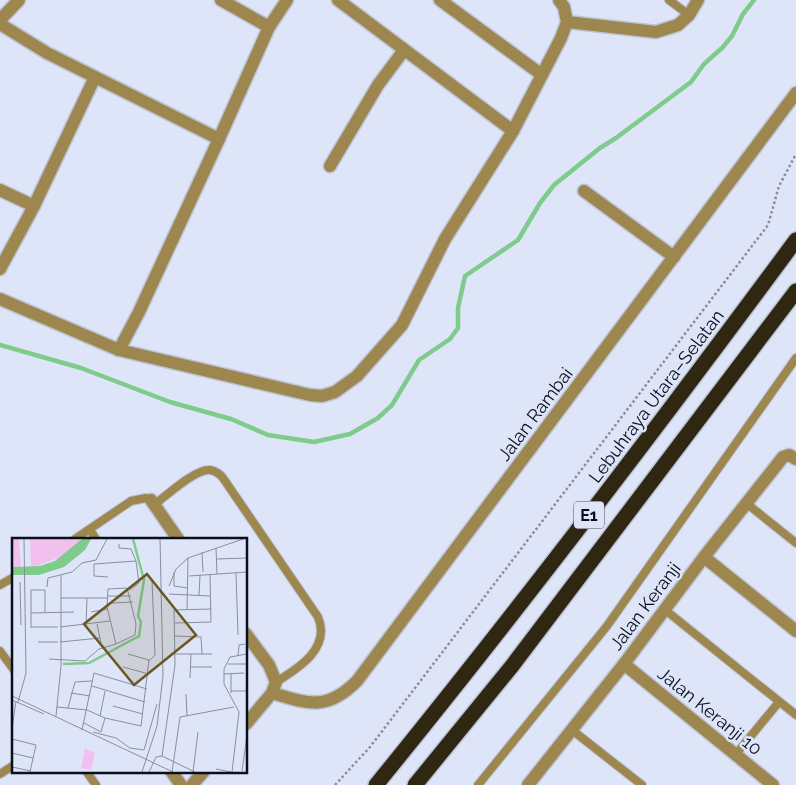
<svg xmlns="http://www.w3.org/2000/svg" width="796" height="785" font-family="Raleway,sans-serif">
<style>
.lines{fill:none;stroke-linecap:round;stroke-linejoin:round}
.stream{stroke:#7ecb8c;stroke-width:4.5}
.service-casing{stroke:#bcc3d5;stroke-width:10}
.minor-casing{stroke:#bcc3d5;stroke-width:15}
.motorway-casing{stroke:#bcc3d5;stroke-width:18}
.path{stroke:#888ea0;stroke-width:2.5;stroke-dasharray:2.5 2.5;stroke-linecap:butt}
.service{stroke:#9d874e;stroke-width:8}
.minor{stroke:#9d874e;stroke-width:12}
.motorway{stroke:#2f2712;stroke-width:15}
.labels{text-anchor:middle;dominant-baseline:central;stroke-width:5;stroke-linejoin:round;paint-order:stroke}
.shield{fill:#dee5f8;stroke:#4a4f5f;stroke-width:1}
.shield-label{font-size:16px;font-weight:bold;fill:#0a0f1e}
.street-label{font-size:18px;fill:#0a0f1e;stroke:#dee5f8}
.inset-river{fill:none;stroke:#7ecb8c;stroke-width:2.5}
.inset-road{fill:none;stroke:#898fa1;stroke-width:1}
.view{fill:#695725;fill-opacity:0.15;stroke:#695725;stroke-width:2.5}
.inset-edge{fill:none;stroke:#0a0f1e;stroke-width:2.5}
</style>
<rect width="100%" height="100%" fill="#dee5f8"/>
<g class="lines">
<!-- stream -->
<polyline class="stream" points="0,345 81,368 170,402 231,419 268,435 314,442 350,434 378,418 392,405 419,360 450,339 458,328 458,308 465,276 518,240 540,203 554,185 600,148 616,138 691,82 704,64 722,48 732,36 743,14 754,0"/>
<defs>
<g id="service">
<polyline points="669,0 689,15"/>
<polyline points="746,503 796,543"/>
<path d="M154,505C166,496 196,468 210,470C216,471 220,474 223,478L318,617C331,648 299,668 276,682"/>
<polyline points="90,530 96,539"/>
<polyline points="75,539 131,501 146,498 151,500"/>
<polyline points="0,585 14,577"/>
<polyline points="664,609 796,715"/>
<polyline points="0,651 14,670"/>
<polyline points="572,730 642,785"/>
<polyline points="736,754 779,702"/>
<polyline points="86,771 96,785"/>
<polyline points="0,774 14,765"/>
<polyline points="478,785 607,626 796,358"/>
</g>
<g id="minor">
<polyline points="221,0 269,27"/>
<polyline points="338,0 513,131"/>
<polyline points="440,0 542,75"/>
<polyline points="0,20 19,0"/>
<polyline points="567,22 656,32 678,25 689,15 698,0"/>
<polyline points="0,24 47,53 219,139"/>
<polyline points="330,166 378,85 404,50"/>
<polyline points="0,190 34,206"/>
<polyline points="584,191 674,257"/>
<polyline points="0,269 34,206 95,77"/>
<polyline points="0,299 119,350 310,395 322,396 335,392 357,376 402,325 445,239 513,131 561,38 567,22 564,7 559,0"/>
<polyline points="119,350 139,312 219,139 269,27 287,0"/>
<polyline points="151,500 178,539"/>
<polyline points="704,557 796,631"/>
<polyline points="246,634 269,665 276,682 272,693 246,724"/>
<polyline points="624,664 773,785"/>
<path d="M272,693C309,704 327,711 357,681L796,93"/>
<polyline points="171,771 181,785"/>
<polyline points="192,785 204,771"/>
<polyline points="528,785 624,664 704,557 783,457 789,455 796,459"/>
</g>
<g id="motorway">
<path d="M376,785C521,607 660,424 796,240"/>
<polyline points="415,785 512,666 796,291"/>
</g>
</defs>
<!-- service casing -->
<use href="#service" class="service-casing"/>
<!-- minor casing -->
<use href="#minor" class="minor-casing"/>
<!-- motorway casing -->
<use href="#motorway" class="motorway-casing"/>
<!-- path -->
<polyline class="path" points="335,785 370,747 768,225 779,186 796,154"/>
<!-- service -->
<use href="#service" class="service"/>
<!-- minor -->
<use href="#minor" class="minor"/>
<!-- motorway -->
<use href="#motorway" class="motorway"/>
</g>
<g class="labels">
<!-- shield labels -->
<rect class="shield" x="574" y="501.5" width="30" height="27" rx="4"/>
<g class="shield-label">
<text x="589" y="515">E1</text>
</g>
<!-- street labels -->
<g class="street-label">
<text transform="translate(656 396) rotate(-53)">Lebuhraya Utara–Selatan</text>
<text transform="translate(535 414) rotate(-53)">Jalan Rambai</text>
<text transform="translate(645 606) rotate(-53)">Jalan Keranji</text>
<text transform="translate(710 711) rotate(39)">Jalan Keranji 10</text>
</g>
</g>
<!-- overview -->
<g transform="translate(12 538)">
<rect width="235" height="235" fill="#dee5f8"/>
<path d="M0,1H7L9,29H0ZM18,1H70L51,18L25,28H19ZM73,210L83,215L79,232L69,230Z" fill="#f2c0ee"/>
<path d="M70,1H79L73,12L52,29L27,37H0V29L28,28L43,23Z" fill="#7ecb8c"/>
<path class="inset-river" d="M51,126L77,125L127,98L129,84L126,78L132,42L121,1"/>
<path class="inset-road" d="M107,6V10L119,11L124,23L127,45L118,52M204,10L205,36M190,14L191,34M205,21L235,20M162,34V48L176,50M224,35L226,97M177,38L235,34M96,39L82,38V26L124,23M8,44L9,87M157,48L164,31L176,20L231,1M35,49L36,40L60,34L70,25L84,22L95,1M157,56L198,58M95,58H119M187,58L188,37M49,60H75M99,65L121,64M175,71L176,20M79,74L95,71M19,75L62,74M163,85L199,84L198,36M85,86L90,110M74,88L75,60H95M19,89H46M48,89L98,83M19,90V52H33V75M163,98L189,99L190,116M26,104H46M48,104L88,100M163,116H200M226,118L227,107L233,106M37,121L73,123L87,111L104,106L123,97L124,86L115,50L96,51L95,69L104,106M137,123L143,117L140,42M216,126H235M111,129L137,136M178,129H200M212,136L232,135M178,140L179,116M80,148L133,164M219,153H235M59,155L78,158M219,155V136M174,156L175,178M0,158L161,234M0,162L32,176M6,164L14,135L12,1M101,168L131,176M45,169L75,172L93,180L129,188L137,122L116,116M56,170L63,144L80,143M44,178L49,128V37M88,178L93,153M72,185L89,194L93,180M0,190L4,163M70,192L82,135L135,151M81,194L104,200L118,210L132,212L145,166M0,201L24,207L18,234M0,215L21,220M0,229L19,233M204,231L219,234M230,233L235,198M130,234L145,188L151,138L148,1M137,234L144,219L150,218M160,234L168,179L222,169M181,234L186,194M183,234L150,218L163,127L162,72L199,71M220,234L227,174L212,146V131L218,119L235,116"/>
<path class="view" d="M135,36L184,97L122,147L72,86Z"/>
<rect width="235" height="235" class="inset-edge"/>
</g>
</svg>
